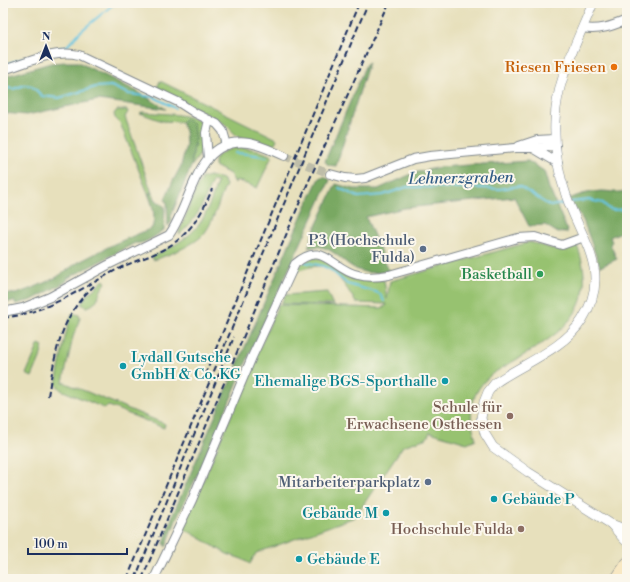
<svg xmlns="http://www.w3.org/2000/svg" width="630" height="582" font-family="'Libre Bodoni',serif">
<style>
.green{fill:#97c26f;stroke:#597866}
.forest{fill:#79a862;stroke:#4a6c60}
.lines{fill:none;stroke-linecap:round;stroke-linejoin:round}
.stream{stroke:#65c5e3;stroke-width:2}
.minor-tunnel{stroke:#bebda9;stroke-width:8;stroke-dasharray:8 4;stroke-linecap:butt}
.minor-casing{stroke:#81888d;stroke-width:10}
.tertiary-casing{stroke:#81888d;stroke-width:10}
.secondary-casing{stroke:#81888d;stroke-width:12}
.minor{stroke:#fff;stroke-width:8}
.tertiary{stroke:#fff;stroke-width:9}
.secondary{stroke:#f8e8c3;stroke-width:11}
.rail{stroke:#1b2f5e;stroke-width:2;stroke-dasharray:6 3;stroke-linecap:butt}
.food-dot{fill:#e8710a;stroke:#fbf7ec;stroke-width:1.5}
.service-dot{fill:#5c6f8a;stroke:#fbf7ec;stroke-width:1.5}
.leisure-dot{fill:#2e9e5b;stroke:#fbf7ec;stroke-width:1.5}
.culture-dot{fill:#0f9aa8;stroke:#fbf7ec;stroke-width:1.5}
.education-dot{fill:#8d6e63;stroke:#fbf7ec;stroke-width:1.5}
.labels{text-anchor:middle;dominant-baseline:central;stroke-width:4;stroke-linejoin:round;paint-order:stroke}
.food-label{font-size:15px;fill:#c56008;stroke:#fbf7ec;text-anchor:end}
.service-label{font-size:15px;fill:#4e5e75;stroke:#fbf7ec;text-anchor:end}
.leisure-label{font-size:15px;fill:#27864d;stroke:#fbf7ec;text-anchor:end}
.culture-label{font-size:15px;fill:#0d838f;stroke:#fbf7ec;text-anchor:start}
.education-label{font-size:15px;fill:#785e54;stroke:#fbf7ec;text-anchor:end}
.water-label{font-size:16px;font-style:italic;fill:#315c86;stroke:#fbf7ec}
</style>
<rect width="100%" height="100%" fill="#fbf7ec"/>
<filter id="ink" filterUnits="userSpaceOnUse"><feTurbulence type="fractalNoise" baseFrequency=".025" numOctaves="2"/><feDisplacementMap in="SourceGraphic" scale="8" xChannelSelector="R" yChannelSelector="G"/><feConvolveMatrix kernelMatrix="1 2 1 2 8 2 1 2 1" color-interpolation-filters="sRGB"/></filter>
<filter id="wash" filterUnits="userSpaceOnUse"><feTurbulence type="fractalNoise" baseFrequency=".012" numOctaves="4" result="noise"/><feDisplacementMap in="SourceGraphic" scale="16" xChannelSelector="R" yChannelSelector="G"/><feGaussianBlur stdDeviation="0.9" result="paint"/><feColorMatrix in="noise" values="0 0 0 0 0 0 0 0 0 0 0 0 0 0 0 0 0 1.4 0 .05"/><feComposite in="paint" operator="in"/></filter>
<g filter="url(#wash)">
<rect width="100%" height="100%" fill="#e7e0bc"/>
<!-- green -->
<g class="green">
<polygon points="160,81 277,139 274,145 238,137 225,124 157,88"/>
<polygon points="117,110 127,110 128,112 125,117 152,193 150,192 149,196 120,123 115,118 114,114"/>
<path d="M142,112C164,114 186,113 206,123L202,130L203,150L191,167L195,139L186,118L181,122L162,121L140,113Z"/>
<path d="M239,147L258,150L272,156L257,188L236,180L235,183L230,174L215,166L214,160C221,151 229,149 239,147Z"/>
<path d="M209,176L223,179L226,185C220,198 214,220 206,231C198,244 167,256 153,260L152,257C169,248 189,239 200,223C207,213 214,194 217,182L212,181C203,205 199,216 180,234L179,232C187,214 192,195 202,178Z"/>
<path d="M530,242L560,251L576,243C607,319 545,341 492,374C470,393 467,412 476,439L467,443L430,432L427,438L403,446L355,517L256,553L250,564L242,559L227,554L183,528L278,305L381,308L386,306V304L356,303C349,291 334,265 318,266C311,266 303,269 296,271C307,254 320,254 335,266C339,269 342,274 347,276C360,281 371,281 384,280L387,299L390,281Z"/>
<path d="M104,280L106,283C96,293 101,304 86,307L81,304L87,295Z"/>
<polygon points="327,292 333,305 281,304 285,295"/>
<path d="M73,313L79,315L80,318L73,337L63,382L165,424L164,428L109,406L104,408L61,390L56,384C60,366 65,327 73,313Z"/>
<polygon points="39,344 43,346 40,358 32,377 26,374"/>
</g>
<!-- forest -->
<g class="forest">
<polygon points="66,62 78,62 138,92 166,109 98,100 27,115 3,113 3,77 51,63"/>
<polygon points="369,62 336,166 328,165 325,161 366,64"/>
<polygon points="186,118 193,124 195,139 191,167 171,216 172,221 168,226 167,203 165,199 173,181 181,166 186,145 185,131 181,122"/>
<path d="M528,161L544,171L549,188L568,232L558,233L545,225L529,226L514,197L405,208L366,217L389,271C378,273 368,274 358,270C340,262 330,241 308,248L316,226L336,184L354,189H378L414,173L440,167Z"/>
<polygon points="324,176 330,180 251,351 208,452 176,520 166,547 164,543 173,514 304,210 319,178"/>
<path d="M627,190V219H622L627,229V236L624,237L621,232L610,237L612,242L610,244L617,259L600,267L583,220L569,199C580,194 590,192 601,191C611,191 618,194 627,190Z"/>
<path d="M150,192L152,193L156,200L165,207L164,230C157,235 144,245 135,243L68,278L66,282L32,300L16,304L14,301L3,303V293L16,294L35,287L57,277L77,263L114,244L152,228C156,217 153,207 149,196Z"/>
</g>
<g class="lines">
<!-- stream -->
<g class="stream">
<polyline points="39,54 67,46 81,31 115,3"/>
<polyline points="3,65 31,56"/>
<polyline points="3,87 13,89 25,85 32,86 42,96 59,98 96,87 111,86 129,94 154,97 175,108"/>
<polyline points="235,153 249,154 267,157"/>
<polyline points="339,188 358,197 383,195 407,187 483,188 499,189 519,186 550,206 567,203"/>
<polyline points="571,202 589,200 603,203 609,209 613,210 627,209"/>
<polyline points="305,262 323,266 331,270 347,284 376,292 380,294 384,301"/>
</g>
</g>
</g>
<g filter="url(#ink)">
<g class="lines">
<!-- minor-tunnel -->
<polyline class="minor-tunnel" points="284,156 330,174"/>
<defs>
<g id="minor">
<path d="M583,28C599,31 612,26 627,20"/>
<path d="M3,70C27,63 54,49 79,55L178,102L195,113L217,124L223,131L227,145"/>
<polyline points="519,146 537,140 555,139"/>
<polyline points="533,148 558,163"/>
<polyline points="208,159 206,133 209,120"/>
<polyline points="330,174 345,178 356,179 365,178 413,159 430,156 515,148 533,148 556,146"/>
<path d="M3,312L23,308L50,297L108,265L169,235C192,204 196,135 249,143C261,145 272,151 284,156"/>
<path d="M154,579L192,500L252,357L295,264C323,239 332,270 358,275C368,278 378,277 389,275L518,238L535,237L562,245L584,237"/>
</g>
<g id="tertiary">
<path d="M593,3C578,40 556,80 555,121C554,146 558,172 566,195C581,240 613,272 582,320C564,349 522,364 495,383L488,392L484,402L481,418L485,434L493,447L528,472L611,524L627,530"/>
<polyline points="612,525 623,538 627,542"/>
</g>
<polyline id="secondary" points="616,579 627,563"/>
</defs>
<!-- minor casing -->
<use href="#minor" class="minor-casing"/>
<!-- tertiary casing -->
<use href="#tertiary" class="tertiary-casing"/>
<!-- secondary casing -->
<use href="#secondary" class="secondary-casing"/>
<!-- minor -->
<use href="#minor" class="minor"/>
<!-- tertiary -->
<use href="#tertiary" class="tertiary"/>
<!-- secondary -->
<use href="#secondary" class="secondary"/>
<!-- rail -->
<g class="rail">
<path d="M3,318C50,312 81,288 122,267C139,259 159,254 174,243C193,229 204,210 212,189"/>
<polyline points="205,375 359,3"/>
<path d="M48,396C55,354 60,316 94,286"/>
<polyline points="127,579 368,3"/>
<polyline points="135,579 234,337"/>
<polyline points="142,579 307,185 389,3"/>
</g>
</g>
</g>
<!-- markers -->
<circle class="food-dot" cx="614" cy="67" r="4"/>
<g class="service-dot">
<circle cx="423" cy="249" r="4"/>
<circle cx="428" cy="482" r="4"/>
</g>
<circle class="leisure-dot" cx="540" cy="274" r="4"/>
<g class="culture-dot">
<circle cx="123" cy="366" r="4"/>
<circle cx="445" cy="381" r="4"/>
<circle cx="494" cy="499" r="4"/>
<circle cx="386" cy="513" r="4"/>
<circle cx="299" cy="559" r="4"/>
</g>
<g class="education-dot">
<circle cx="510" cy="416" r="4"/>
<circle cx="521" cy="529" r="4"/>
</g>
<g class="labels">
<!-- food labels -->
<g class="food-label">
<text x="606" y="67">Riesen Friesen</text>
</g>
<!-- service labels -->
<g class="service-label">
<text x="415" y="240">P3 (Hochschule<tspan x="415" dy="17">Fulda)</tspan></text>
<text x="420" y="482">Mitarbeiterparkplatz</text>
</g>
<!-- leisure labels -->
<g class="leisure-label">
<text x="532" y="274">Basketball</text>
</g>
<!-- culture labels -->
<g class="culture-label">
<text x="131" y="357">Lydall Gutsche<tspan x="131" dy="17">GmbH &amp; Co. KG</tspan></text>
<text x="437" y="381" text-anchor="end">Ehemalige BGS-Sporthalle</text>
<text x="502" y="499">Gebäude P</text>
<text x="378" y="513" text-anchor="end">Gebäude M</text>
<text x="307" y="559">Gebäude E</text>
</g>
<!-- education labels -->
<g class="education-label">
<text x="502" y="407">Schule für<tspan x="502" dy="17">Erwachsene Osthessen</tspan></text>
<text x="513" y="529">Hochschule Fulda</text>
</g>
<!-- water labels -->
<g class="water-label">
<text transform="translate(461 178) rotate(-1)">Lehnerzgraben</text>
</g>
</g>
<!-- margin -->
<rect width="630" height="582" fill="none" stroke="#fbf7ec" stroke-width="16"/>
<!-- north arrow -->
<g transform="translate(46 46)" stroke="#fbf7ec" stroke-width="3" paint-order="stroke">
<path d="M0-3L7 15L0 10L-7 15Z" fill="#1b2f5e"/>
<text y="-6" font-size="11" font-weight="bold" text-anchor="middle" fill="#1b2f5e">N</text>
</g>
<!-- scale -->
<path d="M28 548v6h99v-6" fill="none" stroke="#1b2f5e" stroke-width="2"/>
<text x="34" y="548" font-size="12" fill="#1b2f5e" stroke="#fbf7ec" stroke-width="3" paint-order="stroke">100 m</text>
</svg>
